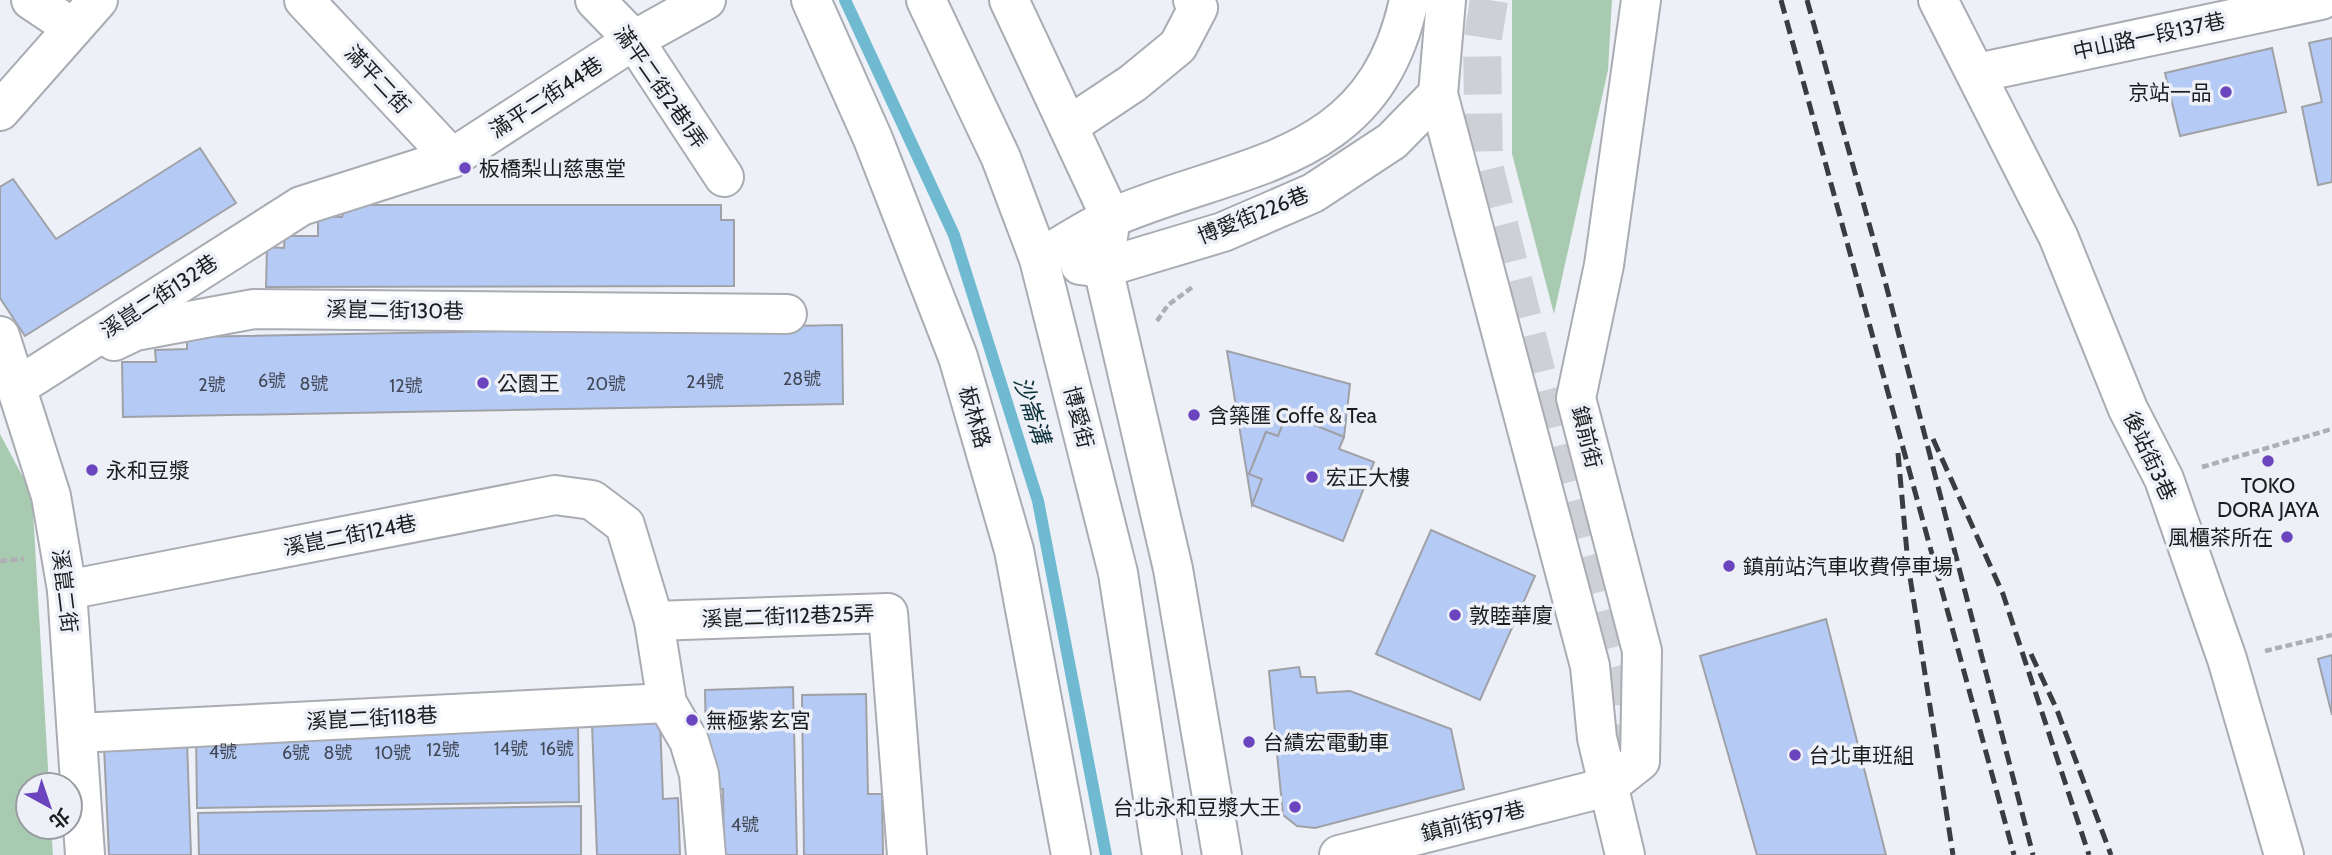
<svg xmlns="http://www.w3.org/2000/svg" width="2332" height="855" font-family="Cabin,'Noto Sans TC',sans-serif">
<style>
.green{fill:#a8cab0}
.lines{fill:none;stroke-linecap:round;stroke-linejoin:round}
.stream{stroke:#6fbad1;stroke-width:12}
.building{fill:#b5cbf6;stroke:#9fa1a7;stroke-width:2}
.minor-tunnel{stroke:#ced0d6;stroke-width:38;stroke-dasharray:38 19;stroke-linecap:butt}
.minor-casing{stroke:#a9acb2;stroke-width:42}
.path{stroke:#adafb4;stroke-width:4.5;stroke-dasharray:7 3.5;stroke-linecap:butt}
.minor{stroke:#fff;stroke-width:38}
.rail{stroke:#3b3c3f;stroke-width:5;stroke-dasharray:14 7;stroke-linecap:butt}
.poi-dot{fill:#6a45be;stroke:#edf0f6;stroke-width:2.5}
.labels{text-anchor:middle;dominant-baseline:central;stroke-width:7;stroke-linejoin:round;paint-order:stroke}
.number-label{font-size:18px;fill:#424855}
.street-label{font-size:21px;fill:#1c1d1f;stroke:#edf0f6}
.poi-label{font-size:21px;fill:#1c1d1f;stroke:#edf0f6;text-anchor:start}
.water-label{font-size:23px;font-style:italic;fill:#0b303a;stroke:#edf0f6}
</style>
<rect width="100%" height="100%" fill="#edf0f6"/>
<!-- green -->
<g class="green">
<polygon points="1512,0 1612,0 1608,70 1554,314 1512,154"/>
<polygon points="0,434 32,494 49,785 28,785 28,827 51,827 53,855 0,855"/>
</g>
<g class="lines">
<!-- stream -->
<polyline class="stream" points="845,0 954,235 1038,501 1106,855"/>
</g>
<!-- building -->
<g class="building">
<polygon points="2332,38 2332,182 2318,185 2302,107 2322,102 2309,43"/>
<polygon points="2272,48 2286,112 2180,136 2165,73"/>
<polygon points="200,148 236,203 25,336 0,298 0,187 13,179 56,239"/>
<polygon points="346,205 721,205 721,220 734,220 734,286 266,287 267,247 284,248 285,236 318,236 318,217 342,217"/>
<polygon points="842,325 843,404 123,417 122,362 156,362 155,350 187,349 187,337"/>
<polygon points="1227,351 1350,384 1344,437 1287,414 1278,436 1266,432 1249,474 1262,479 1252,505"/>
<polygon points="1287,414 1344,437 1339,449 1374,462 1343,541 1252,505 1262,479 1249,474 1266,432 1278,436"/>
<polygon points="1431,530 1535,576 1480,700 1376,654"/>
<polygon points="1826,619 1886,855 1757,855 1700,656"/>
<polygon points="2332,655 2332,715 2318,659"/>
<polygon points="1299,667 1301,677 1315,677 1317,693 1350,691 1451,729 1464,789 1315,828 1297,826 1283,815 1269,671"/>
<polygon points="793,687 797,855 724,855 723,789 707,789 705,690"/>
<polygon points="866,694 868,794 882,794 883,855 804,855 802,695"/>
<polygon points="660,721 663,799 678,798 680,855 597,855 592,724"/>
<polygon points="578,725 579,802 197,808 196,731"/>
<polygon points="187,742 191,855 109,855 104,746"/>
<polygon points="581,806 581,855 199,855 198,813"/>
</g>
<g class="lines">
<!-- minor-tunnel -->
<polyline class="minor-tunnel" points="1489,0 1482,44 1484,166 1615,682 1609,757"/>
<defs>
<g id="minor">
<polyline points="31,0 73,28"/>
<polyline points="304,0 452,158"/>
<polyline points="595,0 634,40 724,177"/>
<polyline points="811,0 873,139 958,357 1014,550 1071,855"/>
<polyline points="926,0 1001,158 1039,259 1118,573 1162,855"/>
<polyline points="1009,0 1111,218 1103,268 1173,569 1222,855"/>
<polyline points="1446,0 1438,94 1590,666 1597,738 1625,855"/>
<polyline points="1938,0 2058,236 2128,409 2164,479 2227,659 2284,855"/>
<polyline points="1977,73 2321,0"/>
<polyline points="0,111 98,0"/>
<polyline points="1070,125 1133,83 1178,46 1198,8 1193,0"/>
<path d="M1039,259C1063,245 1087,228 1113,217C1242,162 1374,165 1409,0"/>
<polyline points="1080,265 1103,268 1223,232 1313,193 1392,141 1438,94"/>
<polyline points="0,336 51,496 67,590 85,855"/>
<polyline points="114,341 135,331 254,309 787,314"/>
<polyline points="17,387 301,206 452,158 634,40 706,0"/>
<polyline points="67,590 555,495 592,500 625,525 654,621 667,703 689,741 699,774 706,855"/>
<polyline points="654,621 888,613 907,855"/>
<polyline points="78,733 667,703"/>
<polyline points="1339,855 1607,787 1640,761 1642,651 1576,398 1604,265 1641,0"/>
</g>
</defs>
<!-- minor casing -->
<use href="#minor" class="minor-casing"/>
<!-- path -->
<g class="path">
<polyline points="1157,321 1168,305 1194,286"/>
<polyline points="2202,467 2332,429"/>
<polyline points="0,561 24,559"/>
<polyline points="2265,651 2332,635"/>
</g>
<!-- minor -->
<use href="#minor" class="minor"/>
<!-- rail -->
<g class="rail">
<polyline points="1781,0 2014,855"/>
<polyline points="1807,0 1885,281 2033,855"/>
<polyline points="1933,439 2003,594 2089,855"/>
<polyline points="1898,453 1908,564 1953,855"/>
<polyline points="2031,654 2057,710 2111,855"/>
</g>
</g>
<!-- markers -->
<g class="poi-dot">
<circle cx="2226" cy="92" r="7"/>
<circle cx="465" cy="168" r="7"/>
<circle cx="483" cy="383" r="7"/>
<circle cx="1194" cy="415" r="7"/>
<circle cx="2268" cy="461" r="7"/>
<circle cx="92" cy="470" r="7"/>
<circle cx="1312" cy="477" r="7"/>
<circle cx="2287" cy="537" r="7"/>
<circle cx="1729" cy="566" r="7"/>
<circle cx="1455" cy="615" r="7"/>
<circle cx="692" cy="720" r="7"/>
<circle cx="1249" cy="742" r="7"/>
<circle cx="1795" cy="755" r="7"/>
<circle cx="1295" cy="807" r="7"/>
</g>
<g class="labels">
<!-- number labels -->
<g class="number-label">
<text x="802" y="379">28號</text>
<text x="272" y="381">6號</text>
<text x="705" y="382">24號</text>
<text x="314" y="384">8號</text>
<text x="606" y="384">20號</text>
<text x="212" y="385">2號</text>
<text x="406" y="386">12號</text>
<text x="511" y="749">14號</text>
<text x="557" y="749">16號</text>
<text x="443" y="750">12號</text>
<text x="223" y="752">4號</text>
<text x="296" y="753">6號</text>
<text x="338" y="753">8號</text>
<text x="393" y="753">10號</text>
<text x="745" y="825">4號</text>
</g>
<!-- street labels -->
<g class="street-label">
<text transform="translate(2149 36) rotate(-12)">中山路一段137巷</text>
<text transform="translate(378 79) rotate(47)">滿平二街</text>
<text transform="translate(661 87) rotate(55)">滿平二街2巷1弄</text>
<text transform="translate(546 97) rotate(-33)">滿平二街44巷</text>
<text transform="translate(1253 215) rotate(-22)">博愛街226巷</text>
<text transform="translate(159 296) rotate(-33)">溪崑二街132巷</text>
<text transform="translate(395 310) rotate(1)">溪崑二街130巷</text>
<text transform="translate(975 417) rotate(74)">板林路</text>
<text transform="translate(1079 417) rotate(76)">博愛街</text>
<text transform="translate(1587 437) rotate(76)">鎮前街</text>
<text transform="translate(2150 456) rotate(65)">後站街3巷</text>
<text transform="translate(350 535) rotate(-11)">溪崑二街124巷</text>
<text transform="translate(65 591) rotate(83)">溪崑二街</text>
<text transform="translate(788 616) rotate(-2)">溪崑二街112巷25弄</text>
<text transform="translate(372 718) rotate(-3)">溪崑二街118巷</text>
<text transform="translate(1473 821) rotate(-14)">鎮前街97巷</text>
</g>
<!-- poi labels -->
<g class="poi-label">
<text x="2212" y="92" text-anchor="end">京站一品</text>
<text x="479" y="168">板橋梨山慈惠堂</text>
<text x="497" y="383">公園王</text>
<text x="1208" y="415">含築匯 Coffe &amp; Tea</text>
<text x="106" y="470">永和豆漿</text>
<text x="1326" y="477">宏正大樓</text>
<text x="2268" y="485" text-anchor="middle">TOKO<tspan x="2268" dy="24">DORA JAYA</tspan></text>
<text x="2273" y="537" text-anchor="end">風櫃茶所在</text>
<text x="1743" y="566">鎮前站汽車收費停車場</text>
<text x="1469" y="615">敦睦華廈</text>
<text x="706" y="720">無極紫玄宮</text>
<text x="1263" y="742">台績宏電動車</text>
<text x="1809" y="755">台北車班組</text>
<text x="1281" y="807" text-anchor="end">台北永和豆漿大王</text>
</g>
<!-- water labels -->
<g class="water-label">
<text transform="translate(1032 410) rotate(72)">沙崙溝</text>
</g>
</g>
<!-- north arrow -->
<g transform="translate(49 806) rotate(140)"><circle r="33" fill="#edf0f6" stroke="#999ca0" stroke-width="2"/>
<path d="M0-5L12 26L0 18L-12 26Z" fill="#6a45be"/>
<text y="-10" font-size="19" font-weight="bold" text-anchor="middle" fill="#1c1d1f">北</text>
</g>
</svg>
